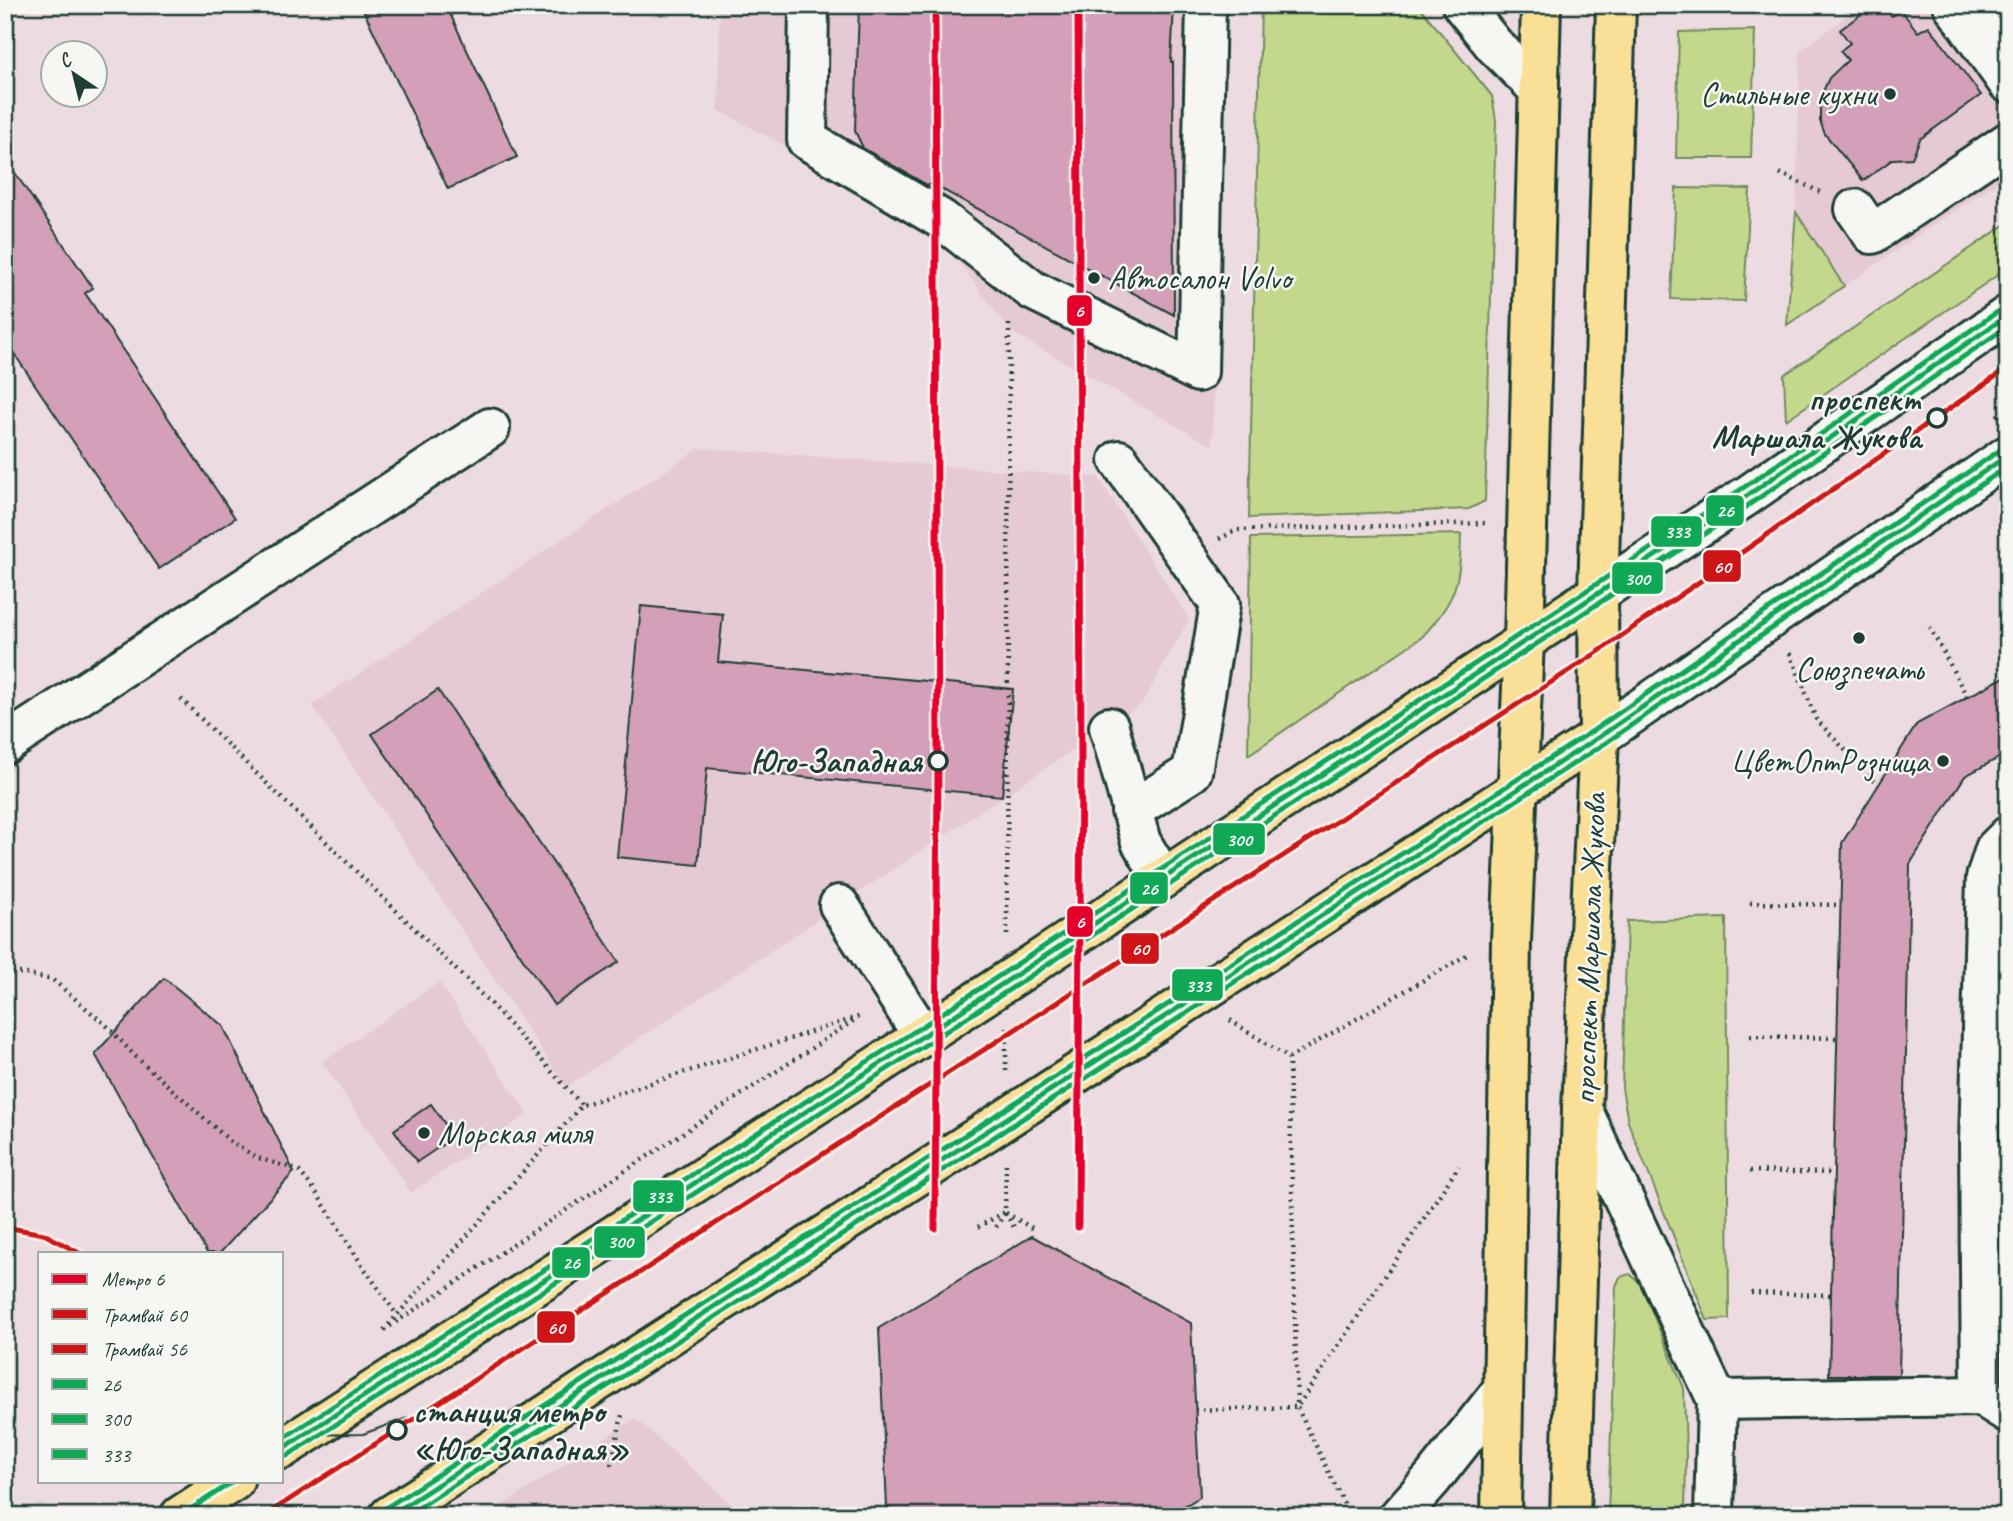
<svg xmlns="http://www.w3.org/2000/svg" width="2013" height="1521" font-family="Caveat,sans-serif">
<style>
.built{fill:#e5cad5}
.green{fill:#c4d88d;stroke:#728a60;stroke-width:2}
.building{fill:#d4a0b9;stroke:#1f3d34;stroke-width:2}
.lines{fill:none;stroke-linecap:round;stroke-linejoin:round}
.minor-casing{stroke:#1f3d34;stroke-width:44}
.major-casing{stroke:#1f3d34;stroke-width:44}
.path{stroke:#1f3d34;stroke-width:4.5;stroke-dasharray:2 5;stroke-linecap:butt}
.minor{stroke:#f6f6f2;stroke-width:38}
.major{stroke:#fadf96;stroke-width:38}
.tram{stroke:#1f3d34;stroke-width:2}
.bus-1-casing{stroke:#f6f6f2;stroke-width:10}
.bus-2-casing{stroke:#f6f6f2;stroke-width:10}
.bus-3-casing{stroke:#f6f6f2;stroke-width:10}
.bus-1{stroke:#10a855;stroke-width:5}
.bus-2{stroke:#10a855;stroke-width:5}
.bus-3{stroke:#10a855;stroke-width:5}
.tram-1-casing{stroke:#f6f6f2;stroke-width:10}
.tram-2-casing{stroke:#f6f6f2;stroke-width:10}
.tram-1{stroke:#ce1417;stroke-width:5}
.tram-2{stroke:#ce1417;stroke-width:5}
.metro-1-casing{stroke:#f6f6f2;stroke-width:12}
.metro-1{stroke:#e4002b;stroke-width:7}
.poi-dot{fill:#1f3d34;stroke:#f6f6f2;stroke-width:2.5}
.stop-dot{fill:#f6f6f2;stroke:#1f3d34;stroke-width:3.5}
.labels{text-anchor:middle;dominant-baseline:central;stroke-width:5;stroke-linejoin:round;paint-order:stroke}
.poi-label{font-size:33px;fill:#1f3d34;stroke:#f6f6f2;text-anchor:end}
.stop-label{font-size:33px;font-weight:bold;fill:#1f3d34;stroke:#f6f6f2;text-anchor:end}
.street-label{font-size:33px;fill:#1f3d34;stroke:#f6f6f2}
.line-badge{stroke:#f6f6f2;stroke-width:2.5}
.badge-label{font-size:19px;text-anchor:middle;font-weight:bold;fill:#fff}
</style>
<rect width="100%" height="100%" fill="#ecdce1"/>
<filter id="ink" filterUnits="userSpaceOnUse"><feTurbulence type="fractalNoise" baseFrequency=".0143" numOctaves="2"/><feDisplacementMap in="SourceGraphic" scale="14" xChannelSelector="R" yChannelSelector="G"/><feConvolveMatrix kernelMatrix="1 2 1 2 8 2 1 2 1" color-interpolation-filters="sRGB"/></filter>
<g filter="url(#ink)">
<!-- built -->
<g class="built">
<polygon points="720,5 1228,5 1212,446 1011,332 930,224 718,110"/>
<polygon points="1862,5 1974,5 2008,53 2008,175 1844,286 1796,212 1800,51"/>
<polygon points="700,448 1098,477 1189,619 1142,704 566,1087 312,705"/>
<polygon points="439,982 528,1114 411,1193 322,1062"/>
<polygon points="635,1418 745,1516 486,1516"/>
</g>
<!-- green -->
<g class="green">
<polygon points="1261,5 1418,5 1492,96 1496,120 1485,501 1469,509 1249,518"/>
<polygon points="1755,30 1751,158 1676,158 1679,32"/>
<polygon points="1676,188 1750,189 1744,301 1671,299"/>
<polygon points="1796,212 1844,286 1787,325"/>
<polygon points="2008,223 2008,268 1786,420 1784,375"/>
<path d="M1461,534C1460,584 1456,600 1422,637L1248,755L1251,538Z"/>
<polygon points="1726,918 1729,1319 1707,1320 1628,1122 1622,1088 1627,921"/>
<polygon points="1630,1274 1640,1283 1684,1388 1686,1455 1685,1516 1608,1516 1616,1286 1620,1277"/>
</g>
<!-- building -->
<g class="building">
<polygon points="361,5 446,5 517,157 448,189"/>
<polygon points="859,5 1174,5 1171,62 1173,62 1174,315 934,185 927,185 863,148 855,131"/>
<polygon points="1873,5 1883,5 1892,16 1901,10 1918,32 1929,26 1981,95 1920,139 1912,158 1893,159 1863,181 1825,134 1820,121 1820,98 1829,78 1848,60 1840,51 1850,43 1840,30"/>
<polygon points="5,158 93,288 85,293 235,518 159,569 5,340"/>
<polygon points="641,606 723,614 718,662 1013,689 1002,796 707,768 698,865 617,857"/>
<polygon points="2008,675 2008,753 1965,776 1910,864 1899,1375 1829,1375 1842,843 1917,724"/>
<polygon points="438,690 619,962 554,1005 372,734"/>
<polygon points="164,978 223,1026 294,1172 220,1253 207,1253 95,1054"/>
<polygon points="431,1104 454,1137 417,1162 394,1130"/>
<polygon points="1032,1236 1191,1323 1200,1497 1167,1516 901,1516 887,1508 879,1328"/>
</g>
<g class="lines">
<defs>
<g id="minor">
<polyline points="809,5 807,140 941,219 1032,290 1198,372 1206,5"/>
<polyline points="1462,5 1494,45 1539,90"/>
<polyline points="1953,5 2008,83"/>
<polyline points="1988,5 2008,33"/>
<polyline points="1855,209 1872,234 2008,142"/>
<polyline points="1119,460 1220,604 1192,772 1131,811"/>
<polyline points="1598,593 1748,495 2008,315"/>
<polyline points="1109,727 1141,842 1162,877"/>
<polyline points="1599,737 2008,455"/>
<polyline points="5,744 490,428"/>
<polyline points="839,905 923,1036"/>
<polyline points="1582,1109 1717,1400 1714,1516"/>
<polyline points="1981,1396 1979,1143 1986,878 1995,849 2008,836"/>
<polyline points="1717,1400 1981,1396 2008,1413"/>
<polyline points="1399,1516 1432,1479 1503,1389"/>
</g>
<g id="major">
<polyline points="282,1449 923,1036 1598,593"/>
<polyline points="180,1516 234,1481"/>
<polyline points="389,1516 1599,737"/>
<polyline points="1501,1516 1511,942 1524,641 1541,5"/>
<polyline points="1570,1516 1582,1109 1599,737 1598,593 1616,5"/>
</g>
</defs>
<!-- minor casing -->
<use href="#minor" class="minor-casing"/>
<!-- major casing -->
<use href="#major" class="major-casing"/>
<!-- path -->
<g class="path">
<polyline points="1780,173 1820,192"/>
<polyline points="1997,416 2008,409"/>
<polyline points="1219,539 1237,530 1488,523"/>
<polyline points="1930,627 1967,697"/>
<polyline points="1790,653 1816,719 1878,785"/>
<polyline points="181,699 491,1004 582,1105"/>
<polyline points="1750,903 1840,905"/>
<polyline points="1007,935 1009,321"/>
<polyline points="5,973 21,973 53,980 107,1026 135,1056 231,1142 258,1158 298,1170 314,1189 362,1265 397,1315"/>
<polyline points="1230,1020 1289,1058 1467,955"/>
<polyline points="1750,1036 1837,1038"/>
<polyline points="1289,1058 1297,1407 1350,1516"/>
<polyline points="1006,1071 1006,1028"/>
<polyline points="1006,1164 1005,1212 1014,1227"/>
<polyline points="1750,1171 1834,1173"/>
<polyline points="1006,1213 1032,1228"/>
<polyline points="978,1227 1005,1212"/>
<polyline points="996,1227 1005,1213"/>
<polyline points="1751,1293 1831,1295"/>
<polyline points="390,1326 856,1019"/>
<polyline points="384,1330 582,1105 861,1016"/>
<polyline points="1195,1410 1297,1407 1459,1166"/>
<polyline points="611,1465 622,1415"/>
</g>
<!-- minor -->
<use href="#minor" class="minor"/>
<!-- major -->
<use href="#major" class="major"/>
<!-- tram -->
<polyline class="tram" points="282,1431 303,1435 363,1434 421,1413"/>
<defs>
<g id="bus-1">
<polyline points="282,1449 923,1036 1748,495 2008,315"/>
<polyline points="180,1516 234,1481"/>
<polyline points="389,1516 1599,737 2008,455"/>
</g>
<g id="bus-2">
<polyline points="287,1456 928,1043 1753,502 2008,326"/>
<polyline points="406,1516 1604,744 2008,466"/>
</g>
<g id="bus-3">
<polyline points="282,1439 918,1029 1743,488 2003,308"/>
<polyline points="384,1509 1594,730 2003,448"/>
</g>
</defs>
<!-- bus-1 casing -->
<use href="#bus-1" class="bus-1-casing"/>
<!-- bus-2 casing -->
<use href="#bus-2" class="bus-2-casing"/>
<!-- bus-3 casing -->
<use href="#bus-3" class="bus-3-casing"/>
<!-- bus-1 -->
<use href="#bus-1" class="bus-1"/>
<!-- bus-2 -->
<use href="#bus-2" class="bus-2"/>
<!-- bus-3 -->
<use href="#bus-3" class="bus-3"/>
<defs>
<polyline id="tram-1" points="264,1516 1598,652 2008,368"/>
<polyline id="tram-2" points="5,1227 44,1234 79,1253"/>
</defs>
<!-- tram-1 casing -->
<use href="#tram-1" class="tram-1-casing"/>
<!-- tram-2 casing -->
<use href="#tram-2" class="tram-2-casing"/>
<!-- tram-1 -->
<use href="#tram-1" class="tram-1"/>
<!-- tram-2 -->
<use href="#tram-2" class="tram-2"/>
<defs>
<g id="metro-1">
<polyline points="1078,1227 1081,760 1078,5"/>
<polyline points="935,1228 938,761 935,5"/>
</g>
</defs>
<!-- metro-1 casing -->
<use href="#metro-1" class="metro-1-casing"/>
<!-- metro-1 -->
<use href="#metro-1" class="metro-1"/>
</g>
</g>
<!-- markers -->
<g class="poi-dot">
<circle cx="1890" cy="94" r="7"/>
<circle cx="1094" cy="278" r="7"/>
<circle cx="1859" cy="638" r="7"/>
<circle cx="1943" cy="761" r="7"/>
<circle cx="424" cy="1133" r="7"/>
</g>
<g class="stop-dot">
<circle cx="1937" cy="418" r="9"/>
<circle cx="938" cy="761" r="9"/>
<circle cx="397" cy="1430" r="9"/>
</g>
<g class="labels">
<!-- poi labels -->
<g class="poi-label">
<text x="1876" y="94">Стильные кухни</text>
<text x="1108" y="278" text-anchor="start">Автосалон Volvo</text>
<text x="1859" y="669" text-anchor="middle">Союзпечать</text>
<text x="1929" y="761">ЦветОптРозница</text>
<text x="438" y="1133" text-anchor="start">Морская миля</text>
</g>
<!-- stop labels -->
<g class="stop-label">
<text x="1921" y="399">проспект<tspan x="1921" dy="38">Маршала Жукова</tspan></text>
<text x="922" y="761">Юго-Западная</text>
<text x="413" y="1411" text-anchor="start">станция метро<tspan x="413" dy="38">«Юго-Западная»</tspan></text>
</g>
<!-- street labels -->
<g class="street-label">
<text transform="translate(1589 949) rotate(-88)">проспект Маршала Жукова</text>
</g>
</g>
<g class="line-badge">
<rect x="1066" y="294" width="27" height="33" rx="7" fill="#e4002b"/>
<rect x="1705" y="494" width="40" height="33" rx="7" fill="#10a855"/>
<rect x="1650" y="515" width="53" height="33" rx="7" fill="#10a855"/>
<rect x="1702" y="549" width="40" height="34" rx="7" fill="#ce1417"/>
<rect x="1611" y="561" width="53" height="34" rx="7" fill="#10a855"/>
<rect x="1212" y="822" width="54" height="34" rx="7" fill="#10a855"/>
<rect x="1129" y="871" width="40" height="34" rx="7" fill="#10a855"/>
<rect x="1066" y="905" width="28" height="33" rx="7" fill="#e4002b"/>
<rect x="1120" y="932" width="40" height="33" rx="7" fill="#ce1417"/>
<rect x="1171" y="968" width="53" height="34" rx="7" fill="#10a855"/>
<rect x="632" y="1179" width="53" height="34" rx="7" fill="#10a855"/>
<rect x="593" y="1225" width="53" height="34" rx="7" fill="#10a855"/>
<rect x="551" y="1246" width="40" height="33" rx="7" fill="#10a855"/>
<rect x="536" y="1310" width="40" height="34" rx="7" fill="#ce1417"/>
</g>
<g class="badge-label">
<text x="1079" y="317">6</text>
<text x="1725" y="517">26</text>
<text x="1677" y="538">333</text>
<text x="1722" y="573">60</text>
<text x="1637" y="585">300</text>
<text x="1239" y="846">300</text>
<text x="1149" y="895">26</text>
<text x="1080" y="928">6</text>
<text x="1140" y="955">60</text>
<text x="1198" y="992">333</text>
<text x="659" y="1203">333</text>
<text x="620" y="1248">300</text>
<text x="571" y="1269">26</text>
<text x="556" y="1334">60</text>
</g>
<!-- margin -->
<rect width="2013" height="1521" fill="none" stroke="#f6f6f2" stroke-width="28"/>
<rect x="14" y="14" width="1985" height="1493" fill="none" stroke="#1f3d34" stroke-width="2.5" filter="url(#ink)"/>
<!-- legend -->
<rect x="38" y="1252" width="245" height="231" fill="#f6f6f2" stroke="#a0aca6" stroke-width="2"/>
<rect x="52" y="1274" width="35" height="10" fill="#e4002b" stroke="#a0aca6" stroke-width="2"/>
<text x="102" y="1286" font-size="21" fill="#1f3d34">Метро 6</text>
<rect x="52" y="1309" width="35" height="10" fill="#ce1417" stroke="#a0aca6" stroke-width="2"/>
<text x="102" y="1322" font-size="21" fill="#1f3d34">Трамвай 60</text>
<rect x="52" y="1344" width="35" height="10" fill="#ce1417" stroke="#a0aca6" stroke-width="2"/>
<text x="102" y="1356" font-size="21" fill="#1f3d34">Трамвай 56</text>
<rect x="52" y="1379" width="35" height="10" fill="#10a855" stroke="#a0aca6" stroke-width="2"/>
<text x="102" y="1392" font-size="21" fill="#1f3d34">26</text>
<rect x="52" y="1414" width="35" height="10" fill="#10a855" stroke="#a0aca6" stroke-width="2"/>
<text x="102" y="1426" font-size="21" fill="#1f3d34">300</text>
<rect x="52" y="1449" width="35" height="10" fill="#10a855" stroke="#a0aca6" stroke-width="2"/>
<text x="102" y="1462" font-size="21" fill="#1f3d34">333</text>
<!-- north arrow -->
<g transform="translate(74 74) rotate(325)"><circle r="33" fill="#f6f6f2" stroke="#a0aca6" stroke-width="2"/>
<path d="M0-5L12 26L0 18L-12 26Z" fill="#1f3d34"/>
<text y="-10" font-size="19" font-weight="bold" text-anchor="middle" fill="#1f3d34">С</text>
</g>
</svg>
